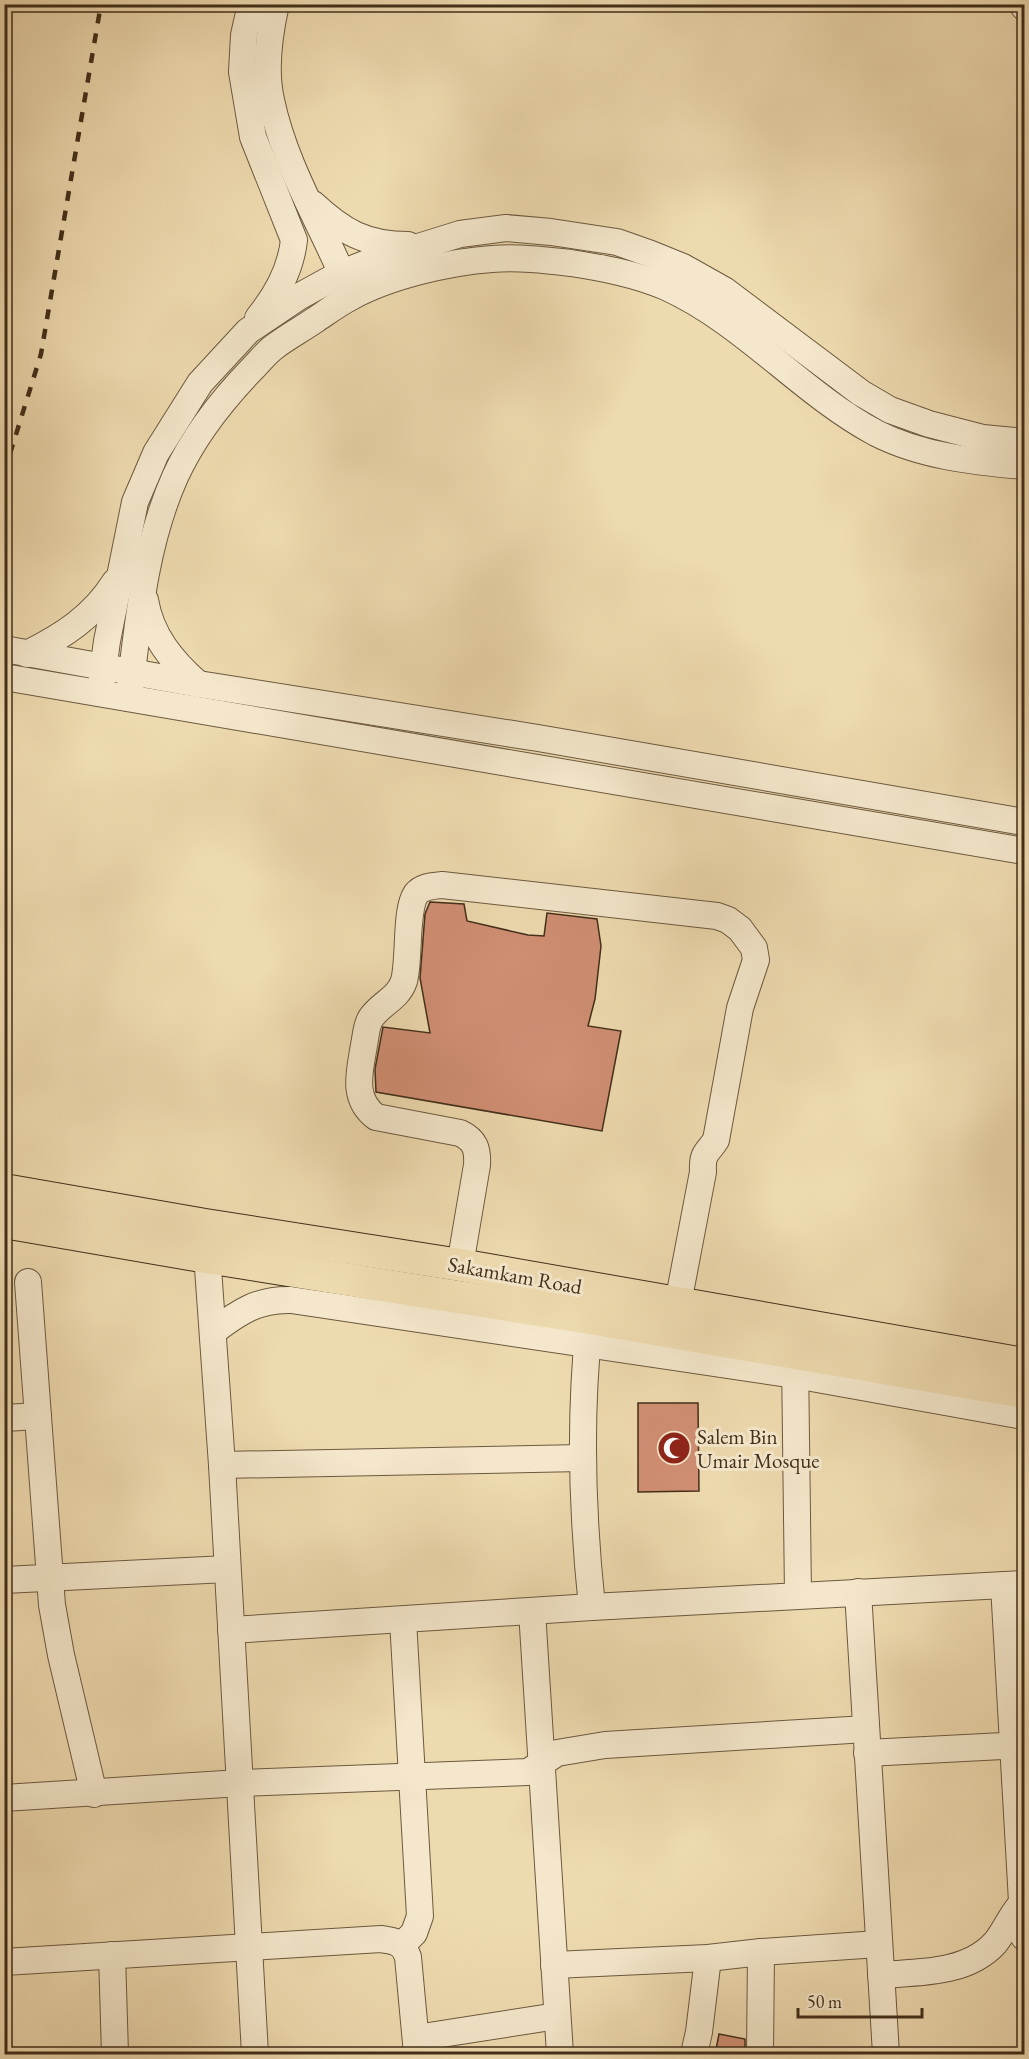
<svg xmlns="http://www.w3.org/2000/svg" width="1029" height="2059" font-family="'EB Garamond',serif">
<style>
.building{fill:#d08e73;stroke:#412e1a;stroke-width:1.5}
.lines{fill:none;stroke-linecap:round;stroke-linejoin:round}
.minor-casing{stroke:#6c593f;stroke-width:28}
.major-casing{stroke:#412e1a;stroke-width:34}
.minor{stroke:#f4e7cb;stroke-width:26}
.major{stroke:#eedaaf;stroke-width:32}
.rail{stroke:#412e1a;stroke-width:4.5;stroke-dasharray:10 10;stroke-linecap:butt}
.labels{text-anchor:middle;dominant-baseline:central;stroke-width:6;stroke-linejoin:round;paint-order:stroke}
.street-label{font-size:21px;fill:#412e1a;stroke:#f4e7cb}
.poi-label{font-size:21px;fill:#412e1a;stroke:#f4e7cb;text-anchor:start}
</style>
<rect width="100%" height="100%" fill="#eedaaf"/>
<filter id="stains"><feTurbulence type="fractalNoise" baseFrequency=".00333" numOctaves="4"/><feColorMatrix values="0 0 0 0 .2 0 0 0 0 .09 0 0 0 0 .02 0 0 0 .5 -.17"/></filter>
<radialGradient id="worn" r=".72"><stop offset=".6" stop-color="#630" stop-opacity="0"/><stop offset="1" stop-color="#630" stop-opacity=".3"/></radialGradient>
<!-- building -->
<g class="building">
<polygon points="430,902 464,904 467,921 528,935 544,936 547,913 597,919 601,946 595,999 588,1026 621,1031 602,1131 376,1092 375,1069 383,1027 430,1033 420,978 425,914"/>
<polygon points="638,1403 698,1403 699,1491 638,1492"/>
<polygon points="719,2034 745,2039 745,2055 715,2055"/>
</g>
<g class="lines">
<defs>
<g id="minor">
<path d="M251,4L244,35L242,72L253,137L294,240C291,268 276,296 258,318"/>
<path d="M276,4C269,35 264,69 271,100C285,167 322,225 348,288"/>
<polyline points="1022,4 1024,7"/>
<path d="M313,204C343,232 366,245 408,245"/>
<path d="M145,600C151,636 172,661 198,684"/>
<polyline points="4,649 198,684 538,738 1024,822"/>
<path d="M27,654C63,636 93,617 115,582"/>
<polyline points="4,677 1024,851"/>
<polyline points="100,693 107,641 135,502 156,453 200,383 248,331 300,296 342,273 367,263 460,234 506,228 551,232 617,242 651,254 683,267 724,290 861,393 890,410 929,424 983,438 1024,442"/>
<path d="M129,698C138,624 144,546 175,477C193,437 222,400 253,368C260,361 266,353 274,347C287,337 302,329 315,320C327,312 339,303 351,297C389,276 449,262 492,259C518,257 545,260 571,263C603,268 636,274 666,287C745,323 800,392 876,433C921,456 975,462 1024,466"/>
<polyline points="206,1240 222,1465 255,2054"/>
<path d="M460,1265L477,1165C478,1149 475,1140 460,1133L376,1117C351,1098 360,1071 364,1045C366,1036 366,1025 371,1018C381,1003 398,999 404,981C410,959 405,910 416,894C422,886 433,886 442,885L717,916L728,920L740,929L754,948L756,960L740,1008L716,1140C707,1154 702,1152 703,1172L678,1303"/>
<polyline points="28,1282 52,1605 61,1655 94,1794"/>
<path d="M589,1326C579,1420 582,1513 592,1607"/>
<path d="M214,1331C239,1312 258,1299 291,1300L795,1375L1024,1416"/>
<polyline points="795,1359 798,1595"/>
<polyline points="4,1418 38,1416"/>
<polyline points="222,1465 582,1458"/>
<polyline points="4,1580 227,1569"/>
<polyline points="1004,1585 1024,1937"/>
<polyline points="858,1592 886,2054"/>
<polyline points="532,1611 560,2054"/>
<polyline points="231,1630 592,1607 1024,1584"/>
<polyline points="867,1753 1024,1745"/>
<polyline points="4,1798 240,1783 528,1772 557,1753 605,1745 866,1729"/>
<polyline points="402,1945 414,1933 420,1916 403,1620"/>
<polyline points="112,1955 115,2054"/>
<path d="M4,1962L381,1939C396,1941 403,1943 408,1957L417,2054"/>
<polyline points="554,1965 708,1958 761,1952 878,1944"/>
<path d="M881,1975C919,1972 967,1974 995,1943C1006,1930 1012,1912 1024,1901"/>
<polyline points="416,2038 557,2016"/>
<polyline points="694,2054 699,2032 708,1958"/>
<polyline points="760,2054 761,1952"/>
</g>
<g id="major">
<polyline points="4,1190 205,1225 460,1265 1024,1364"/>
<polyline points="4,1222 207,1257 590,1318 1024,1392"/>
</g>
</defs>
<!-- minor casing -->
<use href="#minor" class="minor-casing"/>
<!-- major casing -->
<use href="#major" class="major-casing"/>
<!-- minor -->
<use href="#minor" class="minor"/>
<!-- major -->
<use href="#major" class="major"/>
<!-- rail -->
<polyline class="rail" points="4,473 41,354 101,4"/>
</g>
<!-- icons -->
<defs>
<symbol id="mosque-disc" viewBox="-11 -11 22 22"><circle r="9.5" fill="#8f2418" stroke="#f4e7cb"/><path d="M3.5-4.9A6 6 0 1 0 3.5 4.9A5 5 0 1 1 3.5-4.9Z" fill="#fff"/></symbol>
</defs>
<g fill-rule="evenodd">
<use href="#mosque-disc" x="655" y="1429" width="38" height="38"/>
</g>
<g class="labels">
<!-- street labels -->
<g class="street-label">
<text transform="translate(515 1275) rotate(10)">Sakamkam Road</text>
</g>
<!-- poi labels -->
<g class="poi-label">
<text x="697" y="1436">Salem Bin<tspan x="697" dy="24">Umair Mosque</tspan></text>
</g>
</g>
<!-- margin -->
<rect width="1029" height="2059" fill="none" stroke="#eedaaf" stroke-width="24"/>
<rect x="6" y="6" width="1017" height="2047" fill="none" stroke="#412e1a" stroke-width="3"/>
<rect x="12" y="12" width="1005" height="2035" fill="none" stroke="#412e1a" stroke-width="1.5"/>
<!-- scale -->
<path d="M798 2008v9h124v-9" fill="none" stroke="#412e1a" stroke-width="3"/>
<text x="807" y="2008" font-size="18" fill="#412e1a" stroke="#f4e7cb" stroke-width="4.5" paint-order="stroke">50 m</text>
<rect width="100%" height="100%" filter="url(#stains)"/>
<rect width="100%" height="100%" fill="url(#worn)"/>
</svg>
